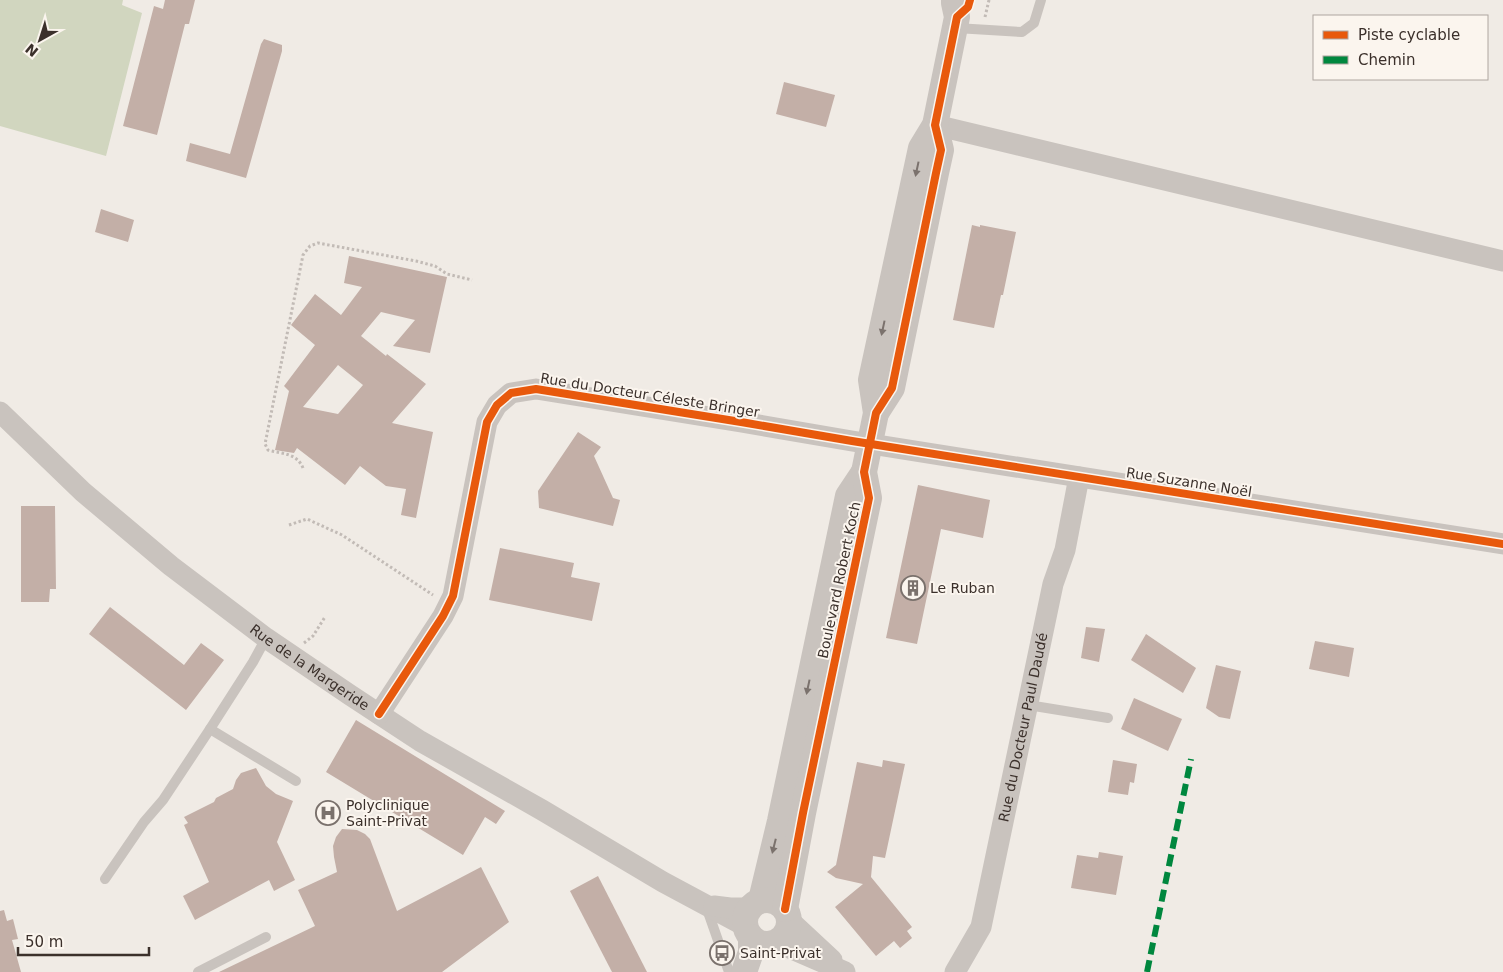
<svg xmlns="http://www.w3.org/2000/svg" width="1503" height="972" font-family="'DejaVu Sans',sans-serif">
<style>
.green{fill:#d1d6bf}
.building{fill:#c3afa7;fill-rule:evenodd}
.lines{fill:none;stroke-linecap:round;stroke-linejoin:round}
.path{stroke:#c2bbb6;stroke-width:3;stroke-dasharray:2.5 2.5;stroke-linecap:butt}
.service{stroke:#c9c3be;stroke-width:10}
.minor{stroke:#c9c3be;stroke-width:21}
.tertiary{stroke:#c9c3be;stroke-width:26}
.quiet{stroke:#00873e;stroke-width:6;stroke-dasharray:12 6;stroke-linecap:butt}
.cycleway-casing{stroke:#fbf5ee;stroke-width:11}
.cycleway{stroke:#e8590c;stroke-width:8}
.oneway{fill:#7b726d}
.labels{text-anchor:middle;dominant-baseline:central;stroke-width:4;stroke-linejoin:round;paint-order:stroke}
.street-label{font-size:14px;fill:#3b302b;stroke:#fbf5ee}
.poi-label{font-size:14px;fill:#3b302b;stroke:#fbf5ee;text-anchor:start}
</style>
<rect width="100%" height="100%" fill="#f0ebe5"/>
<!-- green -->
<polygon class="green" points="0,0 123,0 122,5 142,13 106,156 0,126"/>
<!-- building -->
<g class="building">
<polygon points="165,0 195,0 189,24 185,24 157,135 123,126 154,6 163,9"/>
<polygon points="264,39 282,45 282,51 246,178 186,161 190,143 230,154 261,44"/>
<polygon points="784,82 835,95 826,127 776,114"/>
<polygon points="101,209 134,220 128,242 95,232"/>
<polygon points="972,225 980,227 980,225 1016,232 1003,295 1001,295 994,328 953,320"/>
<path d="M349,256L447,277L430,353L393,346L415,320L381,312L361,336L386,356L387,354L426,384L392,423L433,432L416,518L401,515L406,489L386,486L360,466L345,485L297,448L294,453L275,450L289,391L284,386L315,345L291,325L315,294L341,315L362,287L344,283ZM338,365L363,385L338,414L303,407Z"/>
<polygon points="578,432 601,447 594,456 613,498 620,500 613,526 539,508 538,491"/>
<polygon points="918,485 990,500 983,538 941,529 917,644 886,638"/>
<polygon points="21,506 55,506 56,589 50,589 49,602 21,602"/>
<polygon points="500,548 574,563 571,577 600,583 592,621 489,600"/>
<polygon points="110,607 184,665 201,643 224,660 186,710 89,634"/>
<polygon points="1086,627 1105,629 1099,662 1081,658"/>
<polygon points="1146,634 1196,668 1183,693 1131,660"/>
<polygon points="1315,641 1354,648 1349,677 1309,669"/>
<polygon points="1216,665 1241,671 1230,719 1219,717 1206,708"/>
<polygon points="1134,698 1182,719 1168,751 1121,729"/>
<polygon points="356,720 505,811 496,824 485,817 463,855 326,772"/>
<polygon points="883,760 905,764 885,858 873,856 871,877 912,927 907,931 912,938 900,948 894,941 876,956 835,907 863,884 836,878 827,872 836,865 857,762 882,767"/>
<polygon points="1113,760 1137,764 1134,783 1130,782 1128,795 1108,792"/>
<polygon points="256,768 266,786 276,794 293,801 277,842 295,880 274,891 269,880 195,920 183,896 209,882 184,825 188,823 184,817 214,802 216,798 233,789 236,780 241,773"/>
<polygon points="342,829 357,830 365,834 370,839 397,911 481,867 509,922 442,972 219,972 315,926 298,890 337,872 334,857 333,846 336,837"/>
<polygon points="1099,852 1123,856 1116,895 1071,888 1077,855 1098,858"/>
<polygon points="598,876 647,972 612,972 570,891"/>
<polygon points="4,910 7,921 13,919 18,939 12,940 21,972 0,972 0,911"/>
</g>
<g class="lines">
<!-- path -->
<g class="path">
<polyline points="985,17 989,0"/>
<path d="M303,468C297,453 282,454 268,450L265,444L303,255L310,246L318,243L416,261L435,266L447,274L472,280"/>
<polyline points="289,525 307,519 342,535 433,595"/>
<polyline points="304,643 313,636 325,617"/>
</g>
<!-- service -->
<g class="service">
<polyline points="956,28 1022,32 1034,23 1041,0"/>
<polyline points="1028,705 1108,718"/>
<polyline points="210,729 296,781"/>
<polyline points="105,879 144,822 163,800 210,729 253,662 266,638"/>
<polyline points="707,909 729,972"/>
<polyline points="198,972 266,937"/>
</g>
<!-- minor -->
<g class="minor">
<polyline points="935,125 1503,261"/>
<path id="s1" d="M0,412L83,492L171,566L266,638L350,695L420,741L542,810L663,882L745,926"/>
<polyline points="379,714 443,616 453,596 487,422 497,405 511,393 536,389 741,422 852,441 1503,544"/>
<polyline points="714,906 730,908 750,908"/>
<polyline points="789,920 832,960"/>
<polyline points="776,942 845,972"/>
<path id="s2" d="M955,972L981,927L1053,584L1065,550L1079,477"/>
</g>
<!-- tertiary -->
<g class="tertiary">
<polyline points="876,413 892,388 936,173 941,150 935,125"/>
<polyline points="761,900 780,821 848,496 864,472"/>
<circle cx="767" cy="922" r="22"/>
<polyline points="785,909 803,813 869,498 864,472 876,413 871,380 921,148 935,125 957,17 954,3 954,0"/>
<polyline points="744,972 751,952 751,937"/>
</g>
<!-- quiet -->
<polyline class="quiet" points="1147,972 1191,759"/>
<defs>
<g id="cycleway">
<polyline points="379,714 443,616 453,596 487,422 497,405 511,393 536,389 741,422 852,441 1503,544"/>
<polyline points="785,909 803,813 869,498 864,472 876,413 892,388 936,173 941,150 935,125 957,17 968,7 970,0"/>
</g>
</defs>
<!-- cycleway casing -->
<use href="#cycleway" class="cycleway-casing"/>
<!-- cycleway -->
<use href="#cycleway" class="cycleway"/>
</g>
<!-- one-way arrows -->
<defs><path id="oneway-solid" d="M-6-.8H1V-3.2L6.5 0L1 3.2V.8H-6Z" transform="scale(1.25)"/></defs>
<g class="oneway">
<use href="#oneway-solid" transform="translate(917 169) rotate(102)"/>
<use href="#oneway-solid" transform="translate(883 328) rotate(102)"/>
<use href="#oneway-solid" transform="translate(808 687) rotate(102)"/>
<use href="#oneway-solid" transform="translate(774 846) rotate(104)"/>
</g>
<!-- icons -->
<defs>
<symbol id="building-ring" viewBox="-11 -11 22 22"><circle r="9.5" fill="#fbf5ee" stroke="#7a716c" stroke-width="1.5"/><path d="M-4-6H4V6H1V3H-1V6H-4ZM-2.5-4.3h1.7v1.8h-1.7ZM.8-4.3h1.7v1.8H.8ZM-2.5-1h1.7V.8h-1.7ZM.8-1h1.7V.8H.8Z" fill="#7a716c"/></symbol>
<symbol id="hospital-ring" viewBox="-11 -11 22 22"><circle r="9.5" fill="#fbf5ee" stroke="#7a716c" stroke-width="1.5"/><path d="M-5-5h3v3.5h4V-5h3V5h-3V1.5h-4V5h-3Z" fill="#7a716c"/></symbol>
<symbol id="bus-ring" viewBox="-11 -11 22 22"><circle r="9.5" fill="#fbf5ee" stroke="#7a716c" stroke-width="1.5"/><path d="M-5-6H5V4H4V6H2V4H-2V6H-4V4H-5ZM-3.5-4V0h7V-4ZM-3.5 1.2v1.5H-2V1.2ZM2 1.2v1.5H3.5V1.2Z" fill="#7a716c"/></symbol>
</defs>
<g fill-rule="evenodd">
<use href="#building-ring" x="899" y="574" width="28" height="28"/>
<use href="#hospital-ring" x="314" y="799" width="28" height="28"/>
<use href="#bus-ring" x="708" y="939" width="28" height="28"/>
</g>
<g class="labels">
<!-- street labels -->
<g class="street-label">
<text transform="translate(650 395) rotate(9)">Rue du Docteur Céleste Bringer</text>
<text transform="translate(1189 482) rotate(9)">Rue Suzanne Noël</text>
<text transform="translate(839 580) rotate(-78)">Boulevard Robert Koch</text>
<text stroke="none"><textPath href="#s1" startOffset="402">Rue de la Margeride</textPath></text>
<text stroke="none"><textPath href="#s2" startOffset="256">Rue du Docteur Paul Daudé</textPath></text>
</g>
<!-- poi labels -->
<g class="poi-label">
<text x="930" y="588">Le Ruban</text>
<text x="346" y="805">Polyclinique<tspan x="346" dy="16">Saint-Privat</tspan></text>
<text x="740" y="953">Saint-Privat</text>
</g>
</g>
<!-- legend -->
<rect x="1313" y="15" width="175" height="65" fill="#fbf5ee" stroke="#aea6a0"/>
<rect x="1323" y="31" width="25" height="8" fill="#e8590c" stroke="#aea6a0"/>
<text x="1358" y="40" font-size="15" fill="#3b302b">Piste cyclable</text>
<rect x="1323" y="56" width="25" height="8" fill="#00873e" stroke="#aea6a0"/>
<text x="1358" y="65" font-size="15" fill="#3b302b">Chemin</text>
<!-- north arrow -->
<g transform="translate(40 40) rotate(219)" stroke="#fbf5ee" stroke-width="4" paint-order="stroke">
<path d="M0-4L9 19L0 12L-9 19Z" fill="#3b302b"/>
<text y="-8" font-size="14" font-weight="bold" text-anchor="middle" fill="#3b302b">N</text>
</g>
<!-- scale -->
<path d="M18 947v8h131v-8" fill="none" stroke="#3b302b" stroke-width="2.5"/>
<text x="25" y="947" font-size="15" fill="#3b302b" stroke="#fbf5ee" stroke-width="4" paint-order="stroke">50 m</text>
</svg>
